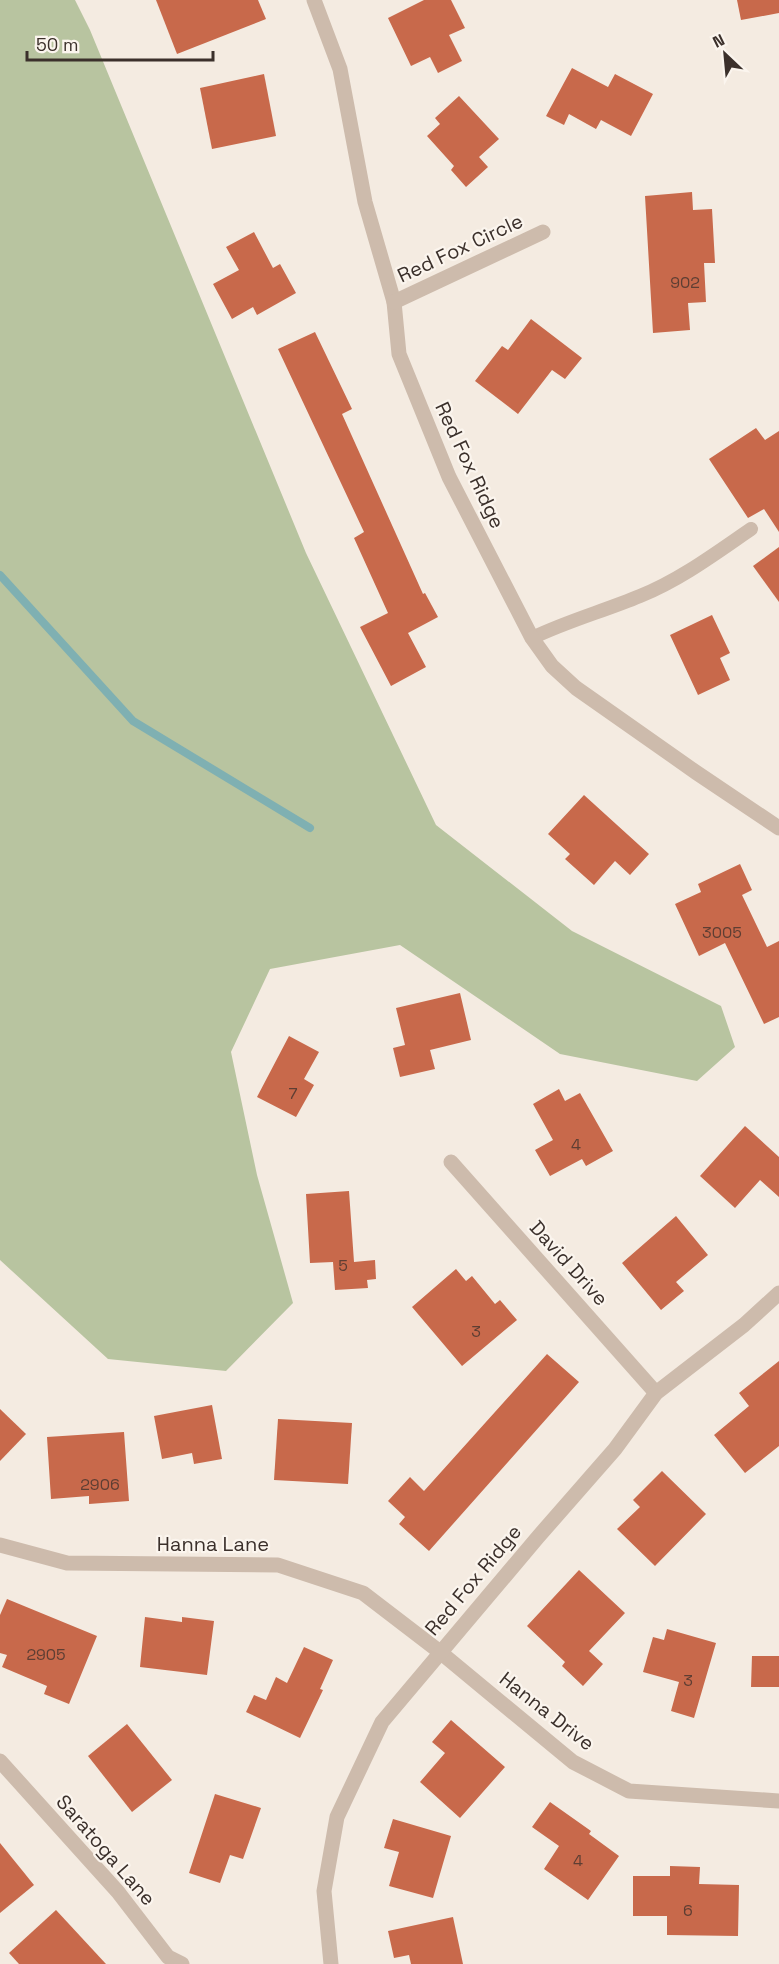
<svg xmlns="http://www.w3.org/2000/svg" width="779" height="1964" font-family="'Space Grotesk',sans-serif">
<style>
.green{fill:#b8c4a0}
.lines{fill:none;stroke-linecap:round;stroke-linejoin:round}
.stream{stroke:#7fb0b2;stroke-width:8}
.building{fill:#c8694b}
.service{stroke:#cdbbac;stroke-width:14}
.minor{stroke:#cdbbac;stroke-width:15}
.labels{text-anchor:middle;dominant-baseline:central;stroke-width:4.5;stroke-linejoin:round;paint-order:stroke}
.number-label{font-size:16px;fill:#5e3e33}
.street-label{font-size:20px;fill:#3b302b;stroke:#fbf5ee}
</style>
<rect width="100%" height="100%" fill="#f4ebe1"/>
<!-- green -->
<polygon class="green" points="0,0 75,0 90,30 306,553 436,825 572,931 721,1006 735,1047 697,1081 560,1054 400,945 270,969 231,1052 257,1175 293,1303 226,1371 108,1359 0,1260"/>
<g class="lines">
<!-- stream -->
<polyline class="stream" points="0,575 133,721 310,828"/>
</g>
<!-- building -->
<g class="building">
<polygon points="156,0 258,0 266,19 177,54"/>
<polygon points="424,0 451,0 465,28 449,35 462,61 438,73 430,57 411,66 388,18"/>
<polygon points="737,0 779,0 779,13 741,20"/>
<polygon points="572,68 608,87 615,74 653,94 631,136 601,120 596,129 569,114 564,125 546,116"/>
<polygon points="264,74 276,136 212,149 200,88"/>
<polygon points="459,96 499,139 479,157 488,167 466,187 451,170 454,166 427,136 440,124 435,118"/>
<polygon points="692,192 693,210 712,209 715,263 704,263 706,302 688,303 690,330 653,333 645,196"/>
<polygon points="254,232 273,268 280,264 296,293 257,315 253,307 232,319 213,284 239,270 226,247"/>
<polygon points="531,319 582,358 565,379 552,370 518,414 475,381 502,346 508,350"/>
<polygon points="315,332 352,409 342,414 423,594 425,593 438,617 408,633 426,667 391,686 360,627 388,613 354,538 364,532 278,349"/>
<polygon points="756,428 765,440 779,431 779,532 764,509 748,518 709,459"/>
<polygon points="779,547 779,602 753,566"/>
<polygon points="712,615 730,653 720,658 730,680 698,695 670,635"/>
<polygon points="584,795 649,854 630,875 615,861 594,885 565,859 570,854 548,834"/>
<polygon points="740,864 752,890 742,895 767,947 779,941 779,1017 764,1024 725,943 699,956 675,904 701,892 698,884"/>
<polygon points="460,993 471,1040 430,1050 435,1069 400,1077 393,1048 405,1045 396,1008"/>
<polygon points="289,1036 319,1052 304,1079 314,1085 296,1117 257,1097"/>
<polygon points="559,1089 565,1101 580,1093 613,1151 586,1166 582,1159 550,1176 535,1150 553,1140 533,1104"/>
<polygon points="745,1126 779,1157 779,1197 760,1180 735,1208 700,1176"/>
<polygon points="349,1191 354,1262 375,1260 376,1279 367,1280 368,1288 335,1290 333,1262 310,1263 306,1194"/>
<polygon points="676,1216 708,1255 676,1282 684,1291 661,1310 622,1263"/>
<polygon points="456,1269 466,1281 472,1276 495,1304 500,1300 517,1320 462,1366 412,1307"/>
<polygon points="547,1354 579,1382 429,1551 399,1524 405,1517 388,1501 410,1477 424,1491"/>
<polygon points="779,1361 779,1446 745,1473 714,1435 749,1406 739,1393"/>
<polygon points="212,1405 222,1459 194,1464 192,1453 162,1459 154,1416"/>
<polygon points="0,1409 26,1434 0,1461"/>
<polygon points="278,1419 352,1423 348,1484 274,1480"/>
<polygon points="124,1432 129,1501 89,1504 89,1496 51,1499 47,1437"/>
<polygon points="662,1471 706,1514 655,1566 617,1529 640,1507 633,1500"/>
<polygon points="579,1570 625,1613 589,1651 603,1664 583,1686 562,1666 565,1662 527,1626"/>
<polygon points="7,1599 97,1636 69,1704 44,1694 47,1686 2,1667 7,1655 0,1653 0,1615"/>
<polygon points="145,1617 182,1622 182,1617 214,1621 207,1675 140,1667"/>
<polygon points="667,1629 716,1643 694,1718 671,1711 679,1682 643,1672 653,1637 664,1640"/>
<polygon points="304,1647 333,1660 320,1689 323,1690 300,1738 246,1712 254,1695 266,1700 276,1677 287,1683"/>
<polygon points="752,1656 779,1656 779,1687 751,1687"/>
<polygon points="451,1720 505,1767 460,1818 420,1782 445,1753 432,1742"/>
<polygon points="127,1724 172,1780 132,1812 88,1756"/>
<polygon points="215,1794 261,1808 243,1859 230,1855 220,1883 189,1873"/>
<polygon points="550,1802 591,1831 589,1834 619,1856 588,1900 544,1869 559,1846 532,1827"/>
<polygon points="393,1819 451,1836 433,1898 389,1886 399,1852 384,1848"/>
<polygon points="0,1843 34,1885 0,1913"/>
<polygon points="670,1866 700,1867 699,1884 739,1885 738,1936 667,1935 667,1916 633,1916 633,1876 670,1876"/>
<polygon points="56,1910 106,1964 19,1964 9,1953"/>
<polygon points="453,1917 463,1964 411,1964 409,1955 394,1958 388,1931"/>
</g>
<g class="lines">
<!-- service -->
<path class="service" d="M532,638C567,621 604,611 640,596C680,580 716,553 751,529"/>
<!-- minor -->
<g class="minor">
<polyline points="314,0 340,69 365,202 394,302 399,354 449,477 532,638 552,666 576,688 697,773 779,828"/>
<polyline points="394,302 543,232"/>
<polyline points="451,1162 656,1393"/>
<polyline points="0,1545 67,1563 278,1565 363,1593 440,1652 573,1762 629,1791 779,1801"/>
<polyline points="0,1761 118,1892 168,1957 182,1964"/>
<polyline points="331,1964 324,1891 337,1817 382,1722 538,1537 615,1449 656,1393 744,1325 779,1293"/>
</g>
</g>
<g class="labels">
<!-- number labels -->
<g class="number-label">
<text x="685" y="282">902</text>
<text x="722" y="932">3005</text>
<text x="293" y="1093">7</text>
<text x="576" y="1144">4</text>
<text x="343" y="1265">5</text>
<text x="476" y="1331">3</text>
<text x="100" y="1484">2906</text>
<text x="46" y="1654">2905</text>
<text x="688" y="1680">3</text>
<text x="578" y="1860">4</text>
<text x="688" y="1910">6</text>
</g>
<!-- street labels -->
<g class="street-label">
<text transform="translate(460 248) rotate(-25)">Red Fox Circle</text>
<text transform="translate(470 465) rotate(65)">Red Fox Ridge</text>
<text transform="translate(569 1263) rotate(48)">David Drive</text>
<text x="213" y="1544">Hanna Lane</text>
<text transform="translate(473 1580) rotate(-50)">Red Fox Ridge</text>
<text transform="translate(547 1711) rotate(38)">Hanna Drive</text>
<text transform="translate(106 1850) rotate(49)">Saratoga Lane</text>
</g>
</g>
<!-- north arrow -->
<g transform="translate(725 54) rotate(334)" stroke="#fbf5ee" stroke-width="4.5" paint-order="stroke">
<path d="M0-4.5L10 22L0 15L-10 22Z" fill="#3b302b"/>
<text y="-9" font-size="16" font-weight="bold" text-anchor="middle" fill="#3b302b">N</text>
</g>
<!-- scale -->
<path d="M27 51v9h186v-9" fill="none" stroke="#3b302b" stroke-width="3"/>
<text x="36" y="51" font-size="18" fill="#3b302b" stroke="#fbf5ee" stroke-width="4.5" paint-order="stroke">50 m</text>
</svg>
